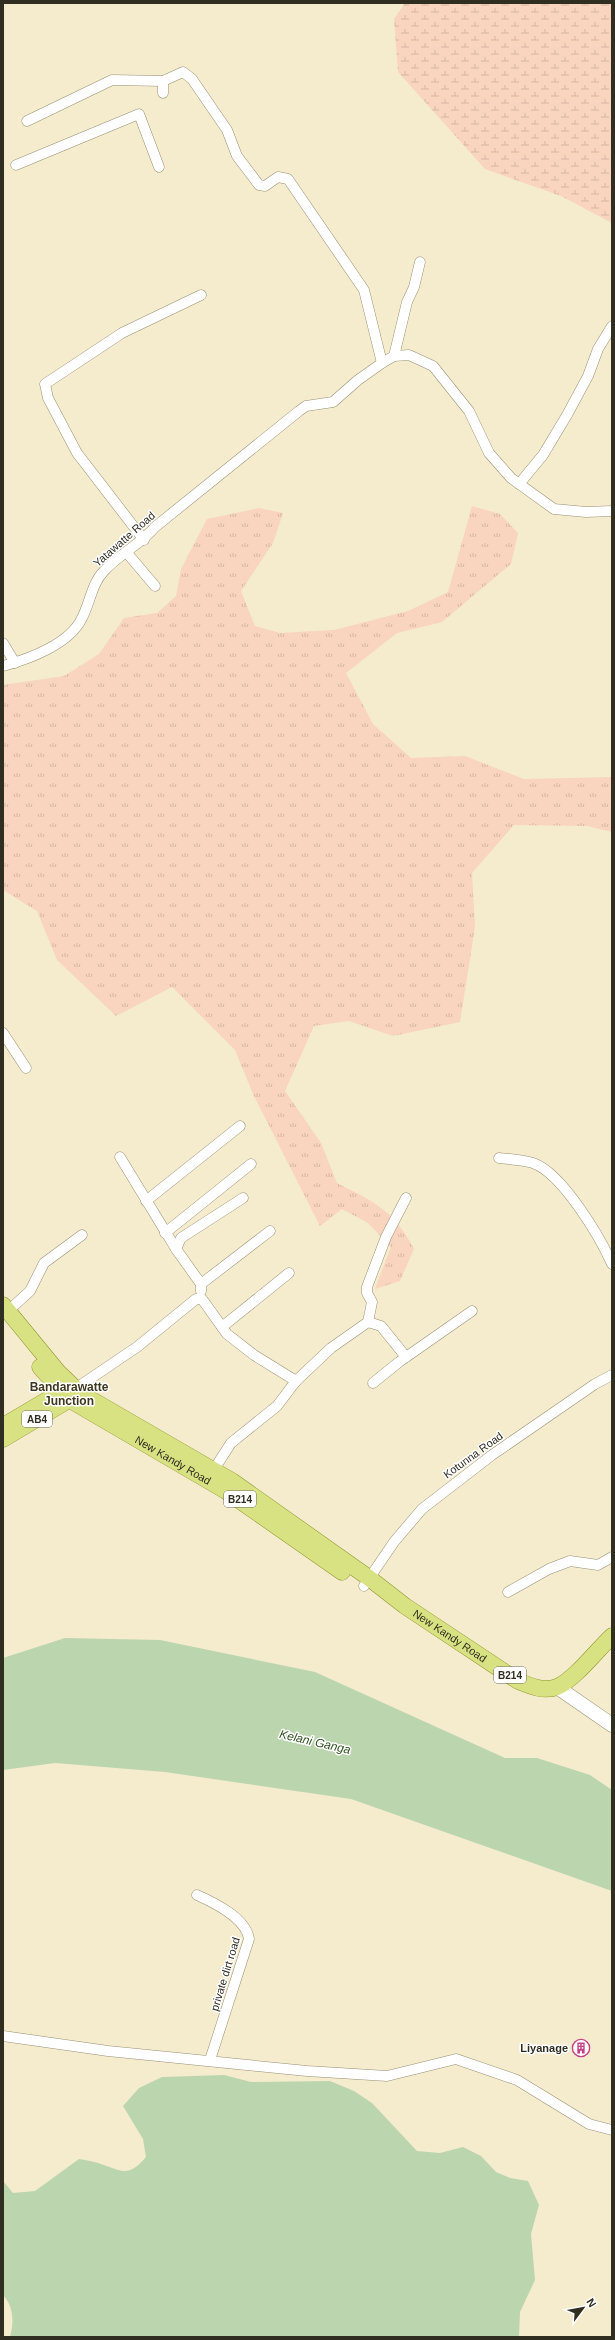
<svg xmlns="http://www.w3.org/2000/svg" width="615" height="2340" font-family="Arial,sans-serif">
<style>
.grass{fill:url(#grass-tufts)}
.wetland{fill:url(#wetland-marsh)}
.water{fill:#bbd5af}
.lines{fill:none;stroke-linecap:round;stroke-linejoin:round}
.minor-casing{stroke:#989073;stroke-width:11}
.secondary-casing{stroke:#989073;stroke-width:15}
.primary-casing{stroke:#8e962b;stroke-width:17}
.minor{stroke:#fff;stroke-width:10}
.secondary{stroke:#fff;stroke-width:14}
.primary{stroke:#d9e283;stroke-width:16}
.labels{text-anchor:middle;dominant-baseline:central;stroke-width:3;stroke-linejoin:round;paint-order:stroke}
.shield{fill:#fff;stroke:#6e6c64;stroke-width:1}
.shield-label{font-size:10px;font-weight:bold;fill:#302d21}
.street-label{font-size:11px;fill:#302d21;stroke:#fff}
.poi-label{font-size:11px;font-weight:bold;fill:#302d21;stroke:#fff;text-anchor:end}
.neighbourhood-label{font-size:12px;font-weight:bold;fill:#40381e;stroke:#fff}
.water-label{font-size:12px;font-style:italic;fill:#335420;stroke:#fff}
</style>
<defs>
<pattern id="grass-tufts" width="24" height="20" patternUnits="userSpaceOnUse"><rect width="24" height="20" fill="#f9d4be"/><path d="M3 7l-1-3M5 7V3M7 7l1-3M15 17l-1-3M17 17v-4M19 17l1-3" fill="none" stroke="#d6b6a3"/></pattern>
<pattern id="wetland-marsh" width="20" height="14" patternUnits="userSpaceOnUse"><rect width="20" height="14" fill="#f9d4be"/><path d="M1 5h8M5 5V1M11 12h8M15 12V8" fill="none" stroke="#d6b6a3"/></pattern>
</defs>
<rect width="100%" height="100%" fill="#f5eccd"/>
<!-- grass -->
<path class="grass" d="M472,506L500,514L518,533L511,564L442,622L397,633L346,673L373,724L411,758L465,756L524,779L612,777V832L587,826L514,825L472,873L475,927L460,1022L393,1036L349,1021L314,1026L285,1091L321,1143L337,1183C374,1202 394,1210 414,1249L400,1281L375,1289L391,1247L368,1223L342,1209L320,1226L253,1094L235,1050L172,987L116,1016L57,960L37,911L3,890V685L64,676L99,654L124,618L157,613L176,596L181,569L207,519L259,508L283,513L273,543L241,591L255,626L280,633L334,630L408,611L448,592Z"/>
<!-- wetland -->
<polygon class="wetland" points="405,3 612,3 612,223 561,196 485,169 398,72 394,19"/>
<!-- water -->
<g class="water">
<polygon points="65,1638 160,1640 315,1672 505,1758 537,1758 590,1775 612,1790 612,1891 351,1799 165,1772 55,1763 3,1770 3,1658"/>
<path d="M224,2075L251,2082L330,2081L354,2091L372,2103L417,2151L440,2153L463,2147L481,2156L496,2172L510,2178L528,2181L539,2205L531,2234L535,2280L520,2312L519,2337H10C14,2323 14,2307 3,2295V2181L13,2193L35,2191L79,2159C85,2160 92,2161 98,2163C120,2170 128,2179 146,2157L143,2139L123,2106L139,2088L162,2077Z"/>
</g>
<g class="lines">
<defs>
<g id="minor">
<polyline points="163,93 163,81 183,72 192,79 227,130 237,156 259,185 265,186 278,177 288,179 364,290 382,363"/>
<polyline points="27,121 112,80 163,81"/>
<polyline points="16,165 139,114 159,167"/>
<polyline points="394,356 407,302 414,287 420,262"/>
<polyline points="519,484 543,455 567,415 588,376 598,349 612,326"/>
<polyline points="144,540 77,453 48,398 45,384 122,333 201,295"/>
<polyline points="127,553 155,586"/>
<polyline points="3,643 15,663"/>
<path d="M3,666C29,659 70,644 82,618C90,603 92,583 104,571C119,554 140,545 155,527L299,411L306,406L333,402L358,380L382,363L394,356L409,355L433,366L469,411L489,453L511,478L554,509L586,512L612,511"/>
<polyline points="3,1033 26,1068"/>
<polyline points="120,1157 176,1249"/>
<path d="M499,1158C510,1159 523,1160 533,1163C562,1173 600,1237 612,1264"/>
<polyline points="146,1201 240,1126"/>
<polyline points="165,1233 251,1164"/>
<polyline points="201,1284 176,1249 181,1238 243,1198"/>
<polyline points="201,1291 201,1284 270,1231"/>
<polyline points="8,1311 30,1291 44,1263 82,1235"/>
<polyline points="368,1322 381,1326 406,1357"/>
<polyline points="222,1327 289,1273"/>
<polyline points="373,1383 399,1362 472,1311"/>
<polyline points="75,1389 137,1347 196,1299 202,1299 227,1334 254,1355 296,1381"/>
<polyline points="211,1474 231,1443 277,1406 296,1381 331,1348 368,1322 372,1302 367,1293 367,1287 386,1237 406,1198"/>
<polyline points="364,1586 394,1542 422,1509 492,1455 595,1384 612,1375"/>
<polyline points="508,1592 549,1569 570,1561 598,1565 612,1557"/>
<path d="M197,1895C215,1903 246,1918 249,1939L210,2060"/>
<polyline points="3,2036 108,2051 307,2071 387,2076 456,2059 517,2080 589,2124 612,2130"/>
</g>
<polyline id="secondary" points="557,1687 612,1725"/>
<g id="primary">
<path id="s1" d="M3,1305L58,1372L80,1393L232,1481L369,1578L405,1606L518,1681C530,1686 544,1692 557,1687C575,1679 597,1650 612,1636"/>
<path id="s2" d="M40,1367L70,1400L226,1491L342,1572"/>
<polyline points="3,1426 69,1387"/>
<polyline points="3,1439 77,1395"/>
</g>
</defs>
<!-- minor casing -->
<use href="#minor" class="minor-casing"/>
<!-- secondary casing -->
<use href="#secondary" class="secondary-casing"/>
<!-- primary casing -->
<use href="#primary" class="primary-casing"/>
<!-- minor -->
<use href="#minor" class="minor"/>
<!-- secondary -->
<use href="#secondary" class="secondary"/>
<!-- primary -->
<use href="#primary" class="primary"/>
</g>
<!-- icons -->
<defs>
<symbol id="building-ring" viewBox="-11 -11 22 22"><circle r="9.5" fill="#fff" stroke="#c34087" stroke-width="1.5"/><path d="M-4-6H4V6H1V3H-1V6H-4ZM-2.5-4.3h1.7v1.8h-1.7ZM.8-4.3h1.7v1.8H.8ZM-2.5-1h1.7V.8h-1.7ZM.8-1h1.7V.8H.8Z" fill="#c34087"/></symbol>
</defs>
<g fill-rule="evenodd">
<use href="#building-ring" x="571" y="2038" width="20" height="20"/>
</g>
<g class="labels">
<!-- shield labels -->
<g class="shield">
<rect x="22" y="1411" width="30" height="16" rx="3"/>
<rect x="224" y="1491" width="32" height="16" rx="3"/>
<rect x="494" y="1667" width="32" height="16" rx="3"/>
</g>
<g class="shield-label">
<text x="37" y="1419">AB4</text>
<text x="240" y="1499">B214</text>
<text x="510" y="1675">B214</text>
</g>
<!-- street labels -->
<g class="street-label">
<text transform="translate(124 539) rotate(-41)">Yatawatte Road</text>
<text transform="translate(473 1455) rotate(-36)">Kotunna Road</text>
<text stroke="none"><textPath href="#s2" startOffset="164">New Kandy Road</textPath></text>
<text stroke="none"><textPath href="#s1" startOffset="560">New Kandy Road</textPath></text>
<text transform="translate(225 1974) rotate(-73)">private dirt road</text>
</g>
<!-- poi labels -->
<g class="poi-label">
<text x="568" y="2048">Liyanage</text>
</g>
<!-- neighbourhood labels -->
<g class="neighbourhood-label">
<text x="69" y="1387">Bandarawatte<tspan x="69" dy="14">Junction</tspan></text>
</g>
<!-- water labels -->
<g class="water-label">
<text transform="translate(315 1742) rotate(13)">Kelani Ganga</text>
</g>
</g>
<!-- border -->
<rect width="615" height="2340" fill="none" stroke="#302d21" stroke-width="8"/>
<!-- north arrow -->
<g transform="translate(583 2308) rotate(58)" stroke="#ffffff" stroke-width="3" paint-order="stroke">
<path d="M0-3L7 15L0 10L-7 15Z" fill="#302d21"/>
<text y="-6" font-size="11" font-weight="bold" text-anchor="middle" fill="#302d21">N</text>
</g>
</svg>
